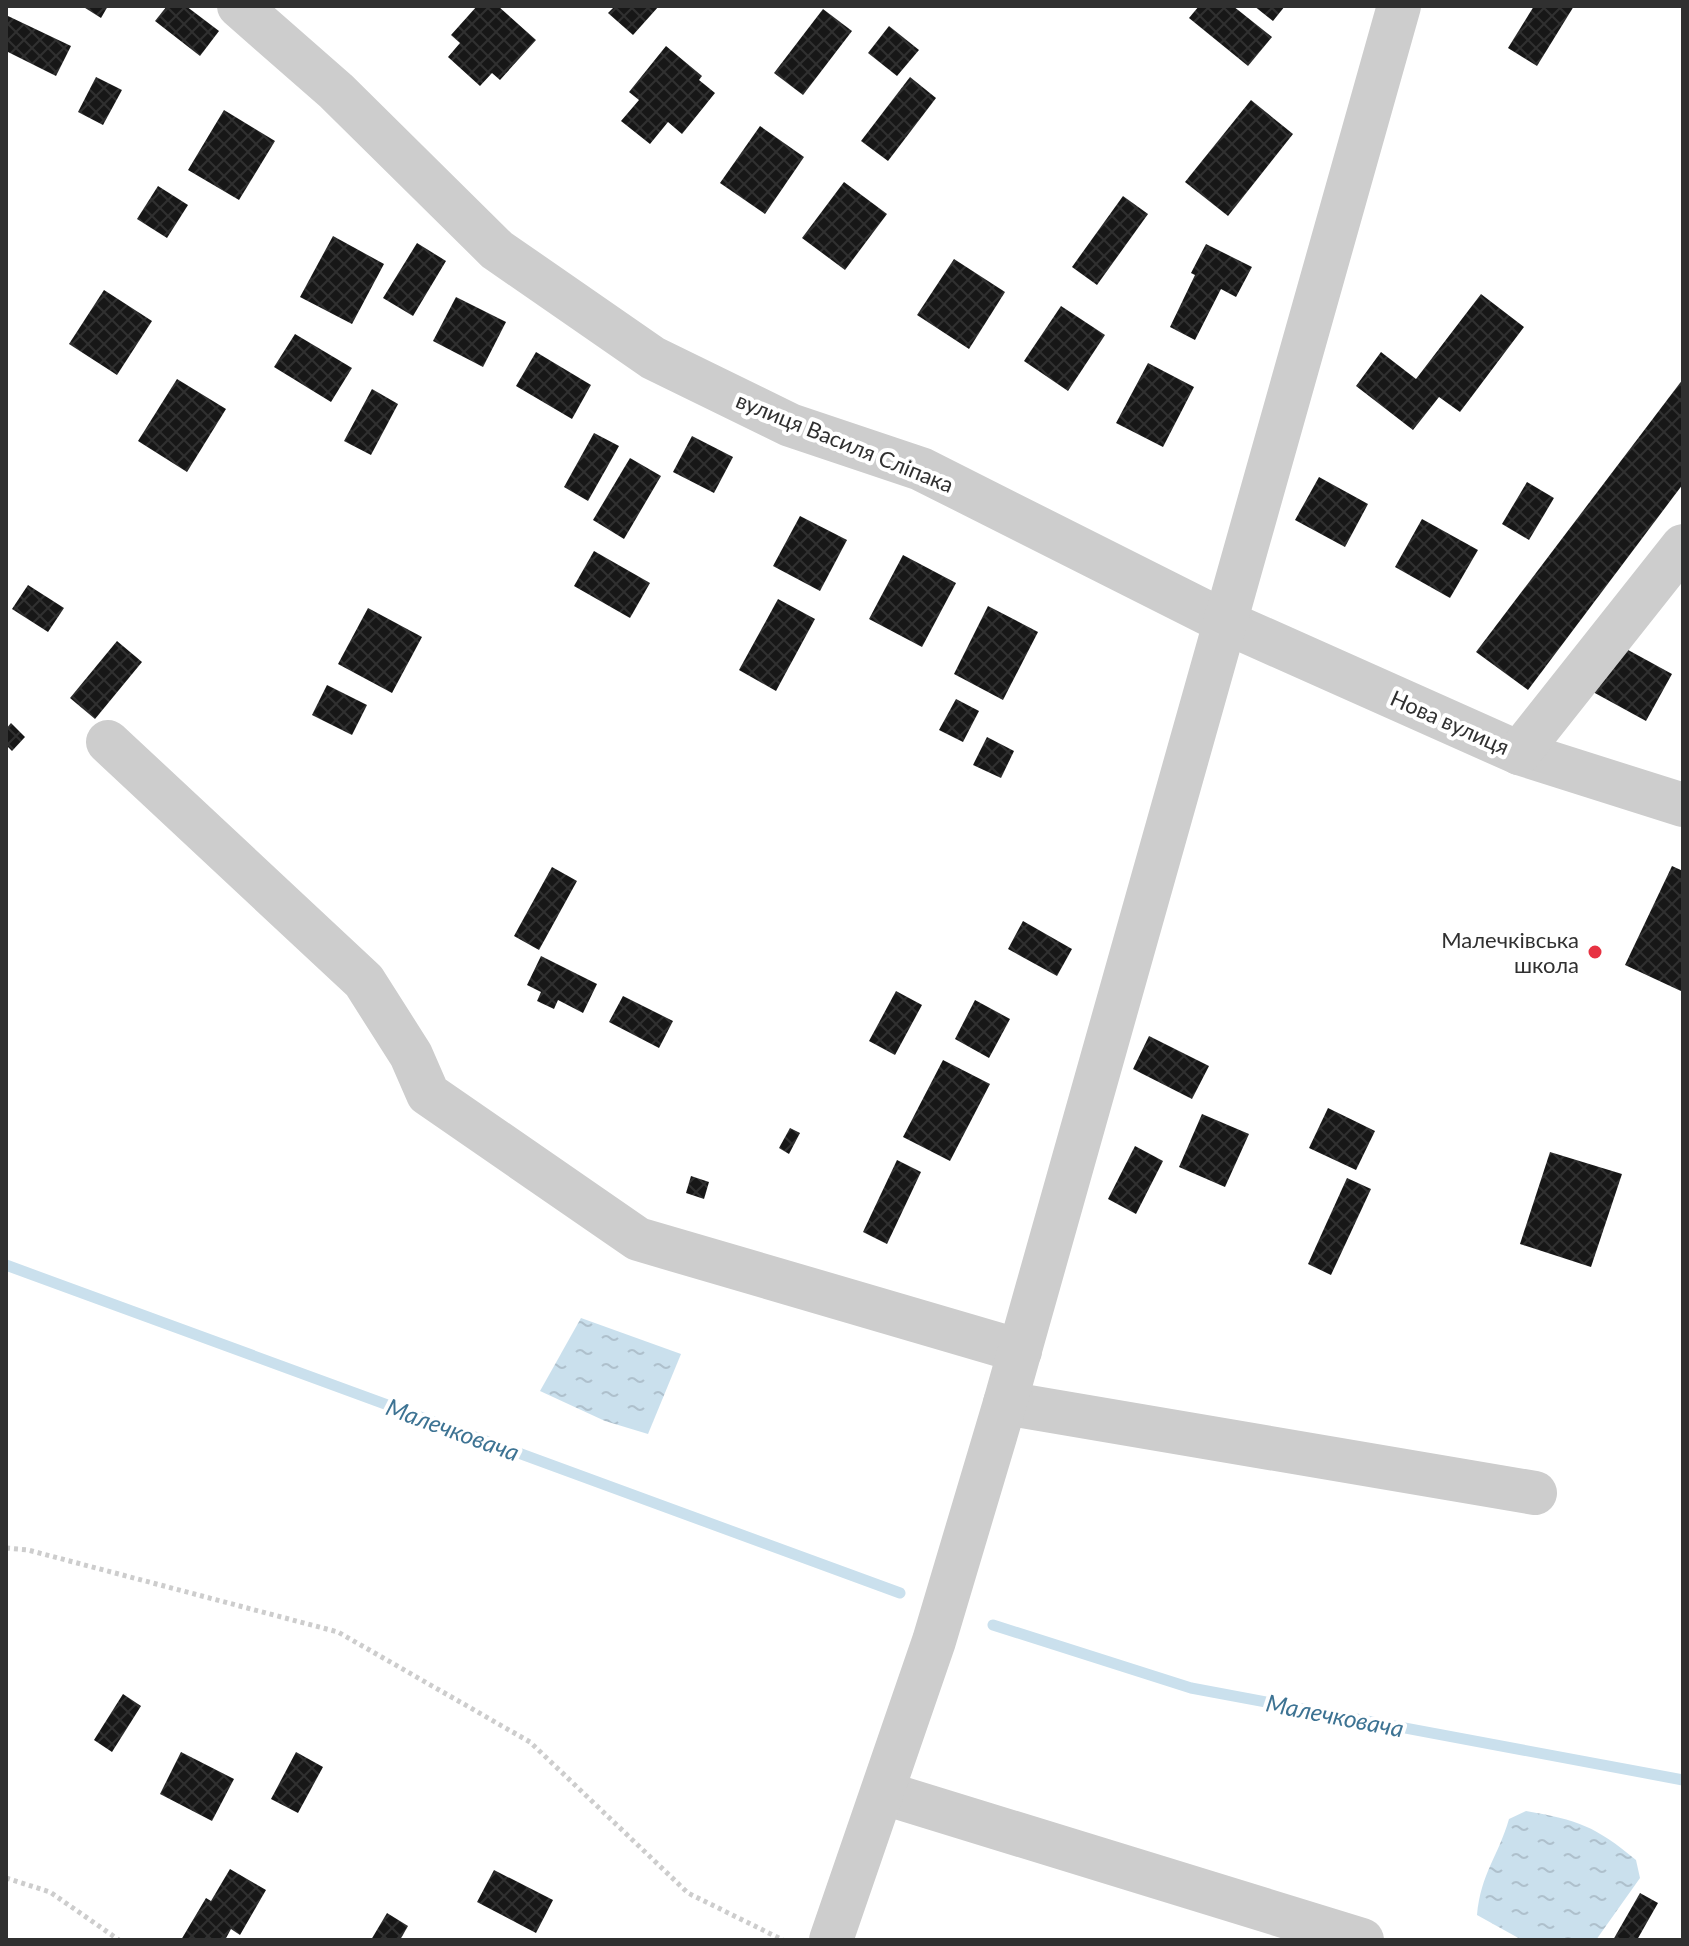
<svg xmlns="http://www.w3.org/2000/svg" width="1689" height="1946" font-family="Lato,sans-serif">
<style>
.water{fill:url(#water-ripples)}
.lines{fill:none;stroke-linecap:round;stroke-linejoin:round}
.stream{stroke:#cae0ed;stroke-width:11}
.building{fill:url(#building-cross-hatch)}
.path{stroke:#cdcdcd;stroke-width:5;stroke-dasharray:4 4;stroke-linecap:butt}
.minor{stroke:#cdcdcd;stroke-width:44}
.poi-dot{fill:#e73242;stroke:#fff;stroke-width:3}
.labels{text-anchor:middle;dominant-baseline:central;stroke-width:8;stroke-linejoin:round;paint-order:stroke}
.street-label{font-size:22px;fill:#303030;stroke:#fff}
.poi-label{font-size:22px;fill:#303030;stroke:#fff;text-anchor:end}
.water-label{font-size:24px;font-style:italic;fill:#3d7393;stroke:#fff}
</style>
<defs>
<pattern id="water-ripples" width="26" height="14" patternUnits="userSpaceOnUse" patternTransform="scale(2)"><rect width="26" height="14" fill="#cae0ed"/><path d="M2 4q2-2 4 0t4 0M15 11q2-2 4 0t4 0" fill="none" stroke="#aec0cc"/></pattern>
<pattern id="building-cross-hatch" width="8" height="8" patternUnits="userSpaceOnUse" patternTransform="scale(2)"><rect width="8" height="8" fill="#171717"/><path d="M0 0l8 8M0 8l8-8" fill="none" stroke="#303030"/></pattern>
</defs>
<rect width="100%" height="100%" fill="#fff"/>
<!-- water -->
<g class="water">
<polygon points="581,1318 681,1354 648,1434 605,1421 540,1391"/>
<path d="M1526,1811C1578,1820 1595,1826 1636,1860L1640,1878L1596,1940H1522L1477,1915C1481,1873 1498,1857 1509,1819Z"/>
</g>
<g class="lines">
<!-- stream -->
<g class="stream">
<polyline points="6,1265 900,1593"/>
<polyline points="993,1625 1191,1688 1683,1780"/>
</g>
</g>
<!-- building -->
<g class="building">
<polygon points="82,6 108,6 101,18"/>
<polygon points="167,6 186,6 219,31 200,56 155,21"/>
<polygon points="477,6 498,6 536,40 500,80 492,73 480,86 448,57 460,43 451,35"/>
<polygon points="615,6 659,6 633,35 608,13"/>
<polygon points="1199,6 1233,6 1272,37 1248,66 1189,18"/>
<polygon points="1254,6 1285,6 1273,21"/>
<polygon points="1534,6 1574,6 1537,66 1508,48"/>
<polygon points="823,9 852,31 803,95 774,73"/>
<polygon points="8,16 71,46 56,76 6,51"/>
<polygon points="889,26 919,50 897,76 868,53"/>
<polygon points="666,46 702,76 699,80 715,93 682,134 668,122 650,144 621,121 639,100 629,92"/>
<polygon points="96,77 122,90 103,125 78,112"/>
<polygon points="910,77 936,98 888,161 861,141"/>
<polygon points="1251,100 1293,134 1228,216 1185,182"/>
<polygon points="224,110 275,141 239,200 188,170"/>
<polygon points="760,126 804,157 765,214 720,183"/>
<polygon points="844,182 887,214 845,270 802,238"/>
<polygon points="158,186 188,205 167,238 137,219"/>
<polygon points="1123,196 1148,214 1097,285 1072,267"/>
<polygon points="333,236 384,264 352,324 300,297"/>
<polygon points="417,243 446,261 413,316 383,298"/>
<polygon points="1206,244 1252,267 1236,297 1221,289 1195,340 1170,327 1195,275 1191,273"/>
<polygon points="954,259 1005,292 969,349 917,315"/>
<polygon points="104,290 152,321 117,375 69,344"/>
<polygon points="1481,294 1524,327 1460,412 1439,397 1413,430 1356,386 1381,352 1416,379"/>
<polygon points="456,297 506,322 483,367 433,341"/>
<polygon points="1061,306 1105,335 1068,391 1024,361"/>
<polygon points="295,334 352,368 331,402 274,367"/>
<polygon points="536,352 591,385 572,419 516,386"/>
<polygon points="1148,363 1194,387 1163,447 1116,423"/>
<polygon points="177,379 226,409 187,472 138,441"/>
<polygon points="1683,379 1683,484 1528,690 1476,652"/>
<polygon points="372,389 398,404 371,455 344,441"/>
<polygon points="594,433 619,446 588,501 564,487"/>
<polygon points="692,436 733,457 714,493 673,472"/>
<polygon points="630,458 661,476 624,539 593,520"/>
<polygon points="1319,477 1368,504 1345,547 1295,520"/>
<polygon points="1527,482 1554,498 1529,540 1502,524"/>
<polygon points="800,516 847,540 820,591 773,566"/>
<polygon points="1422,519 1478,550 1450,598 1395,567"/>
<polygon points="594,551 650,583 630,618 574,586"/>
<polygon points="903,555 956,583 922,647 869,619"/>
<polygon points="28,585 64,608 48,632 12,609"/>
<polygon points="778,599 815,619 776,691 739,670"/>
<polygon points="988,606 1038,632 1003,700 954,674"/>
<polygon points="368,608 422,637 392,693 338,664"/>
<polygon points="117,641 142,662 95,719 70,698"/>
<polygon points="1619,645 1672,674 1646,721 1593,692"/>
<polygon points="327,685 367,705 352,735 312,715"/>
<polygon points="956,699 979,711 963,742 939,730"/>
<polygon points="11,723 25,737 12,751 6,745 6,729"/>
<polygon points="987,737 1014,751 1001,778 973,765"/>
<polygon points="1672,866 1683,871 1683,992 1625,965"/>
<polygon points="552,867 577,881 539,950 514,936"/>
<polygon points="1023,921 1072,949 1057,976 1008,949"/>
<polygon points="541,956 597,984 583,1013 558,1000 554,1009 537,1001 541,992 527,985"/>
<polygon points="896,991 922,1005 895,1055 869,1041"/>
<polygon points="623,996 673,1021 659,1048 609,1022"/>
<polygon points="975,1000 1010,1019 989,1058 955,1039"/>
<polygon points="1149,1036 1209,1066 1192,1099 1133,1069"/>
<polygon points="943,1060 990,1084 950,1161 903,1137"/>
<polygon points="1328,1108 1375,1131 1356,1170 1309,1148"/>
<polygon points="1202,1114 1249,1134 1225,1187 1179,1167"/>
<polygon points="790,1128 800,1133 789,1154 779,1148"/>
<polygon points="1135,1146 1163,1161 1136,1214 1108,1199"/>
<polygon points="1550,1152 1622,1174 1591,1267 1520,1244"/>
<polygon points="897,1160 921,1172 887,1244 863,1232"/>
<polygon points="691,1176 709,1182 704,1199 686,1193"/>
<polygon points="1347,1178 1371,1189 1331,1275 1308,1264"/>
<polygon points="123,1694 141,1706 112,1752 94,1740"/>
<polygon points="181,1752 234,1779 212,1821 160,1794"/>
<polygon points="296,1752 323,1767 298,1813 271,1799"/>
<polygon points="230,1869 266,1890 240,1935 231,1929 225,1940 181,1940 206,1898 211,1901"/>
<polygon points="494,1870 553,1900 536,1933 477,1902"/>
<polygon points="1640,1893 1658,1903 1637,1940 1613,1940"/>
<polygon points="387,1913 408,1926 400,1940 371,1940"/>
</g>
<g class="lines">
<!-- path -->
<g class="path">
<polyline points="6,1548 28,1550 338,1632 530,1742 688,1893 783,1940"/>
<polyline points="6,1878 50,1892 119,1940"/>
</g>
<!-- minor -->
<g class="minor">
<polyline points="239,6 336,91 497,250 653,358 790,425 921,469 1223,621 1519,753 1683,805"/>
<polyline points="108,742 364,981 411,1055 428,1094 638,1239 1020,1351"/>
<polyline points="1519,753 1683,546"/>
<polyline points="1005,1403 1535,1493"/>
<polyline points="884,1793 1362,1940"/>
<polyline points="831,1940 934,1641 1005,1403 1399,6"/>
</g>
</g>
<!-- markers -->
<circle class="poi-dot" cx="1595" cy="952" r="8"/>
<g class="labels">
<!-- street labels -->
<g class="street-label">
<text transform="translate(845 442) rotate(22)">вулиця Василя Сліпака</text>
<text transform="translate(1450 722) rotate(24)">Нова вулиця</text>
</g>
<!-- poi labels -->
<g class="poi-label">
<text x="1579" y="939">Малечківська<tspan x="1579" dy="25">школа</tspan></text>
</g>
<!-- water labels -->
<g class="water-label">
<text transform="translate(453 1429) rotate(20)">Малечковача</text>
<text transform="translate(1335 1715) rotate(11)">Малечковача</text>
</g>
</g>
<!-- border -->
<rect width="1689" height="1946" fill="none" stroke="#303030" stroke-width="16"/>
</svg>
